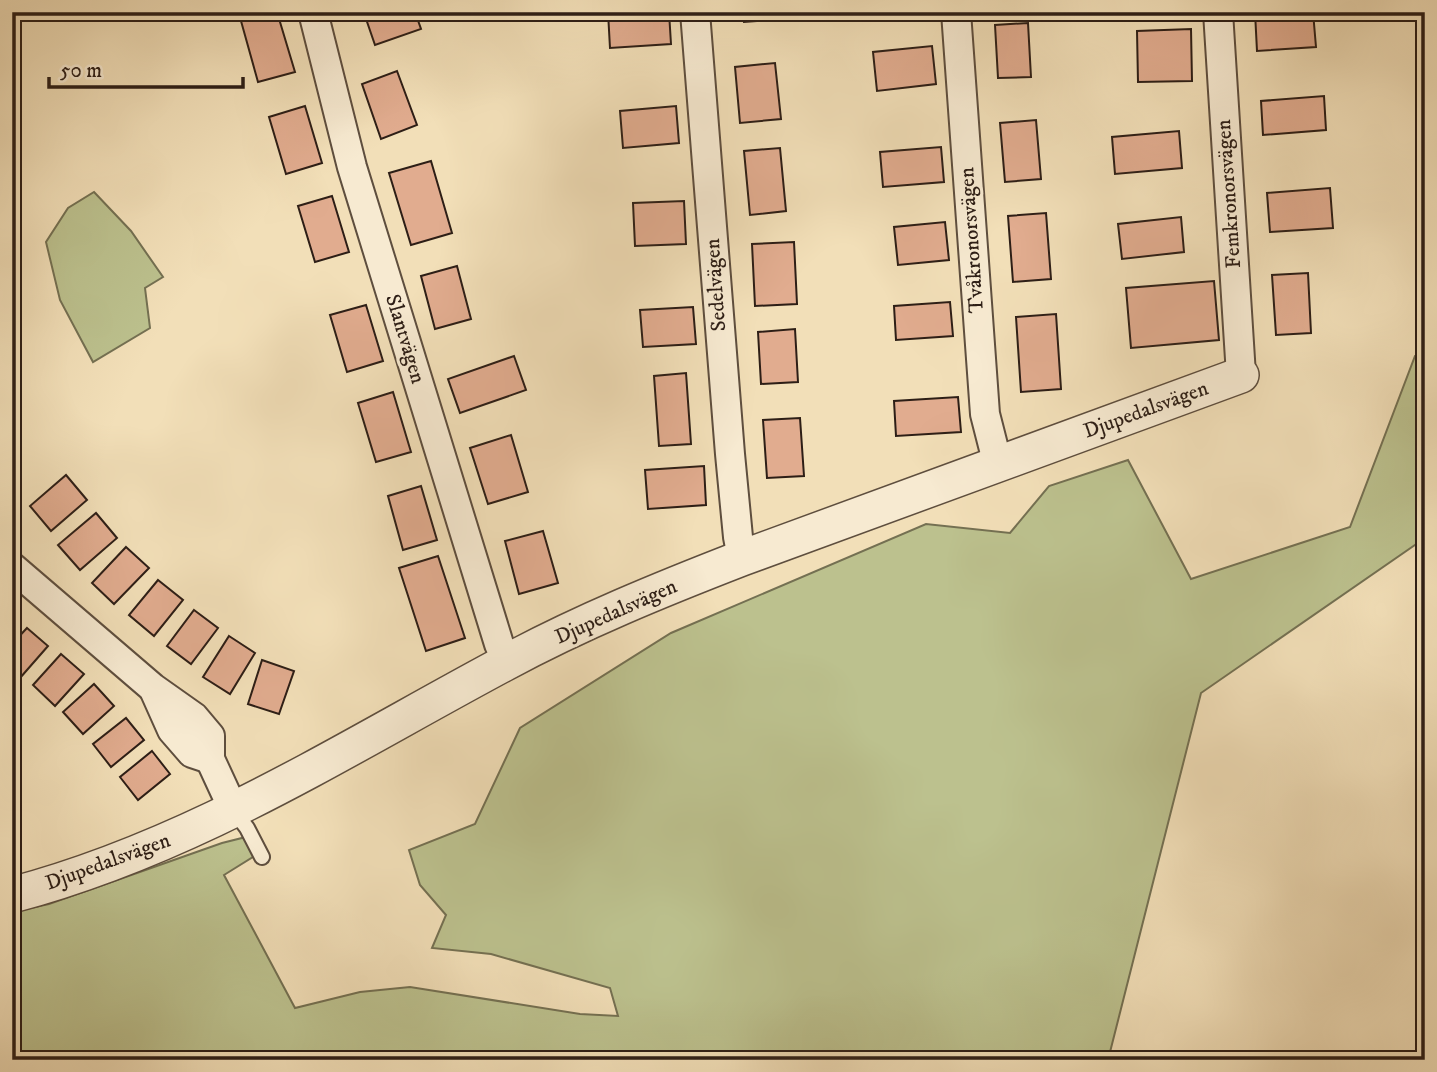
<svg xmlns="http://www.w3.org/2000/svg" width="1437" height="1072" font-family="'IM FELL DW Pica',serif">
<style>
.green{fill:#bcc18e;stroke:#747052;stroke-width:2}
.building{fill:#e1ac8f;stroke:#2d1e16;stroke-width:2}
.lines{fill:none;stroke-linecap:round;stroke-linejoin:round}
.service-casing{stroke:#5e4e3e;stroke-width:18}
.minor-casing{stroke:#5e4e3e;stroke-width:32}
.tertiary-casing{stroke:#5e4e3e;stroke-width:38}
.service{stroke:#f7ead1;stroke-width:14}
.minor{stroke:#f7ead1;stroke-width:28}
.tertiary{stroke:#f7ead1;stroke-width:35}
.labels{text-anchor:middle;dominant-baseline:central;stroke-width:6;stroke-linejoin:round;paint-order:stroke}
.street-label{font-size:21px;fill:#2d1e16;stroke:#f7ead1}
</style>
<rect width="100%" height="100%" fill="#f2dfb8"/>
<filter id="stains"><feTurbulence type="fractalNoise" baseFrequency=".00286" numOctaves="4"/><feColorMatrix values="0 0 0 0 .2 0 0 0 0 .09 0 0 0 0 .02 0 0 0 .5 -.17"/></filter>
<radialGradient id="worn" r=".72"><stop offset=".6" stop-color="#630" stop-opacity="0"/><stop offset="1" stop-color="#630" stop-opacity=".3"/></radialGradient>
<!-- green -->
<g class="green">
<polygon points="94,192 131,231 163,277 145,288 150,328 93,362 60,300 46,242 68,208"/>
<polygon points="1425,352 1425,538 1201,693 1108,1060 12,1060 12,912 49,904 222,843 246,837 256,855 224,875 295,1008 360,992 410,987 580,1014 618,1016 610,988 491,954 432,948 446,915 420,885 409,850 475,824 520,728 671,633 926,524 1010,533 1049,486 1128,460 1191,579 1350,527 1415,356"/>
</g>
<!-- building -->
<g class="building">
<polygon points="271,12 277,12 295,72 258,82 241,21"/>
<polygon points="368,12 415,12 421,29 375,45 364,13"/>
<polygon points="608,12 669,12 671,44 610,48"/>
<polygon points="743,12 806,12 806,17 744,22"/>
<polygon points="1255,12 1313,12 1316,47 1257,51"/>
<polygon points="1028,23 1031,77 998,78 995,25"/>
<polygon points="1191,29 1192,81 1138,82 1137,31"/>
<polygon points="932,46 936,84 877,91 873,52"/>
<polygon points="775,63 781,119 740,123 735,67"/>
<polygon points="397,71 417,125 381,139 362,84"/>
<polygon points="1324,96 1326,130 1263,135 1261,101"/>
<polygon points="305,106 322,163 286,174 269,117"/>
<polygon points="676,106 679,143 623,148 620,111"/>
<polygon points="1036,120 1041,179 1005,182 1000,123"/>
<polygon points="1179,131 1182,168 1115,174 1112,137"/>
<polygon points="941,147 944,182 883,187 880,152"/>
<polygon points="780,148 786,211 750,215 744,151"/>
<polygon points="431,161 452,233 411,245 389,173"/>
<polygon points="1330,188 1333,228 1270,232 1267,193"/>
<polygon points="332,196 349,252 315,262 298,206"/>
<polygon points="684,201 686,244 635,246 633,203"/>
<polygon points="1046,213 1051,279 1013,282 1008,216"/>
<polygon points="1181,217 1184,252 1122,259 1118,224"/>
<polygon points="945,222 949,260 898,265 894,227"/>
<polygon points="794,242 797,304 755,306 752,244"/>
<polygon points="457,266 471,319 435,329 421,276"/>
<polygon points="1308,273 1311,333 1276,335 1272,275"/>
<polygon points="1214,281 1219,340 1131,348 1126,288"/>
<polygon points="950,302 953,336 896,340 894,306"/>
<polygon points="366,305 383,361 347,372 330,315"/>
<polygon points="693,307 696,344 643,347 640,310"/>
<polygon points="1056,314 1061,389 1021,392 1016,317"/>
<polygon points="795,329 798,382 761,384 758,332"/>
<polygon points="514,356 526,390 460,413 448,379"/>
<polygon points="686,373 691,444 659,446 654,376"/>
<polygon points="393,392 411,452 376,462 358,403"/>
<polygon points="958,397 961,432 896,436 894,401"/>
<polygon points="800,418 804,476 767,478 763,420"/>
<polygon points="511,435 528,492 488,504 470,448"/>
<polygon points="704,466 706,505 648,509 645,470"/>
<polygon points="66,475 87,500 51,531 30,506"/>
<polygon points="421,486 437,540 403,550 388,496"/>
<polygon points="96,513 117,538 80,570 58,545"/>
<polygon points="543,531 558,583 519,594 505,541"/>
<polygon points="126,547 149,568 114,604 92,583"/>
<polygon points="438,556 465,638 426,651 399,568"/>
<polygon points="158,580 183,600 154,636 129,615"/>
<polygon points="194,610 218,628 191,664 167,646"/>
<polygon points="27,628 48,646 20,678 12,671 12,644"/>
<polygon points="229,636 255,653 230,694 203,677"/>
<polygon points="61,654 84,674 55,706 33,685"/>
<polygon points="262,660 294,671 279,714 248,704"/>
<polygon points="94,684 114,706 83,734 63,712"/>
<polygon points="126,718 144,740 111,767 93,744"/>
<polygon points="152,751 170,774 138,800 120,777"/>
</g>
<g class="lines">
<defs>
<polyline id="service" points="234,811 247,828 262,857"/>
<g id="minor">
<polyline points="313,12 352,167 499,644 507,662"/>
<polyline points="695,12 730,454 738,537 742,558"/>
<polyline points="956,12 985,414 998,465"/>
<polyline points="1218,12 1241,375"/>
<polyline points="12,567 153,688 194,717 210,736 210,759 234,811"/>
<polyline points="155,692 172,730 192,753 210,759"/>
</g>
<path id="tertiary" d="M12,895C193,847 342,750 505,663C581,622 662,589 742,558L1241,375"/>
</defs>
<!-- service casing -->
<use href="#service" class="service-casing"/>
<!-- minor casing -->
<use href="#minor" class="minor-casing"/>
<!-- tertiary casing -->
<use href="#tertiary" class="tertiary-casing"/>
<!-- service -->
<use href="#service" class="service"/>
<!-- minor -->
<use href="#minor" class="minor"/>
<!-- tertiary -->
<use href="#tertiary" class="tertiary"/>
</g>
<g class="labels">
<!-- street labels -->
<g class="street-label">
<text transform="translate(1229 194) rotate(-94)">Femkronorsvägen</text>
<text transform="translate(972 240) rotate(-94)">Tvåkronorsvägen</text>
<text transform="translate(716 285) rotate(-94)">Sedelvägen</text>
<text transform="translate(405 339) rotate(73)">Slantvägen</text>
<text transform="translate(1146 410) rotate(-20)">Djupedalsvägen</text>
<text transform="translate(616 612) rotate(-24)">Djupedalsvägen</text>
<text transform="translate(108 862) rotate(-20)">Djupedalsvägen</text>
</g>
</g>
<!-- margin -->
<rect width="1437" height="1072" fill="none" stroke="#f2dfb8" stroke-width="42"/>
<rect x="14" y="14" width="1409" height="1044" fill="none" stroke="#2d1e16" stroke-width="3.5"/>
<rect x="21" y="21" width="1395" height="1030" fill="none" stroke="#2d1e16" stroke-width="2"/>
<!-- scale -->
<path d="M49 77v10h194v-10" fill="none" stroke="#2d1e16" stroke-width="3.5"/>
<text x="60" y="77" font-size="21" fill="#2d1e16" stroke="#f7ead1" stroke-width="5" paint-order="stroke">50 m</text>
<rect width="100%" height="100%" filter="url(#stains)"/>
<rect width="100%" height="100%" fill="url(#worn)"/>
</svg>
